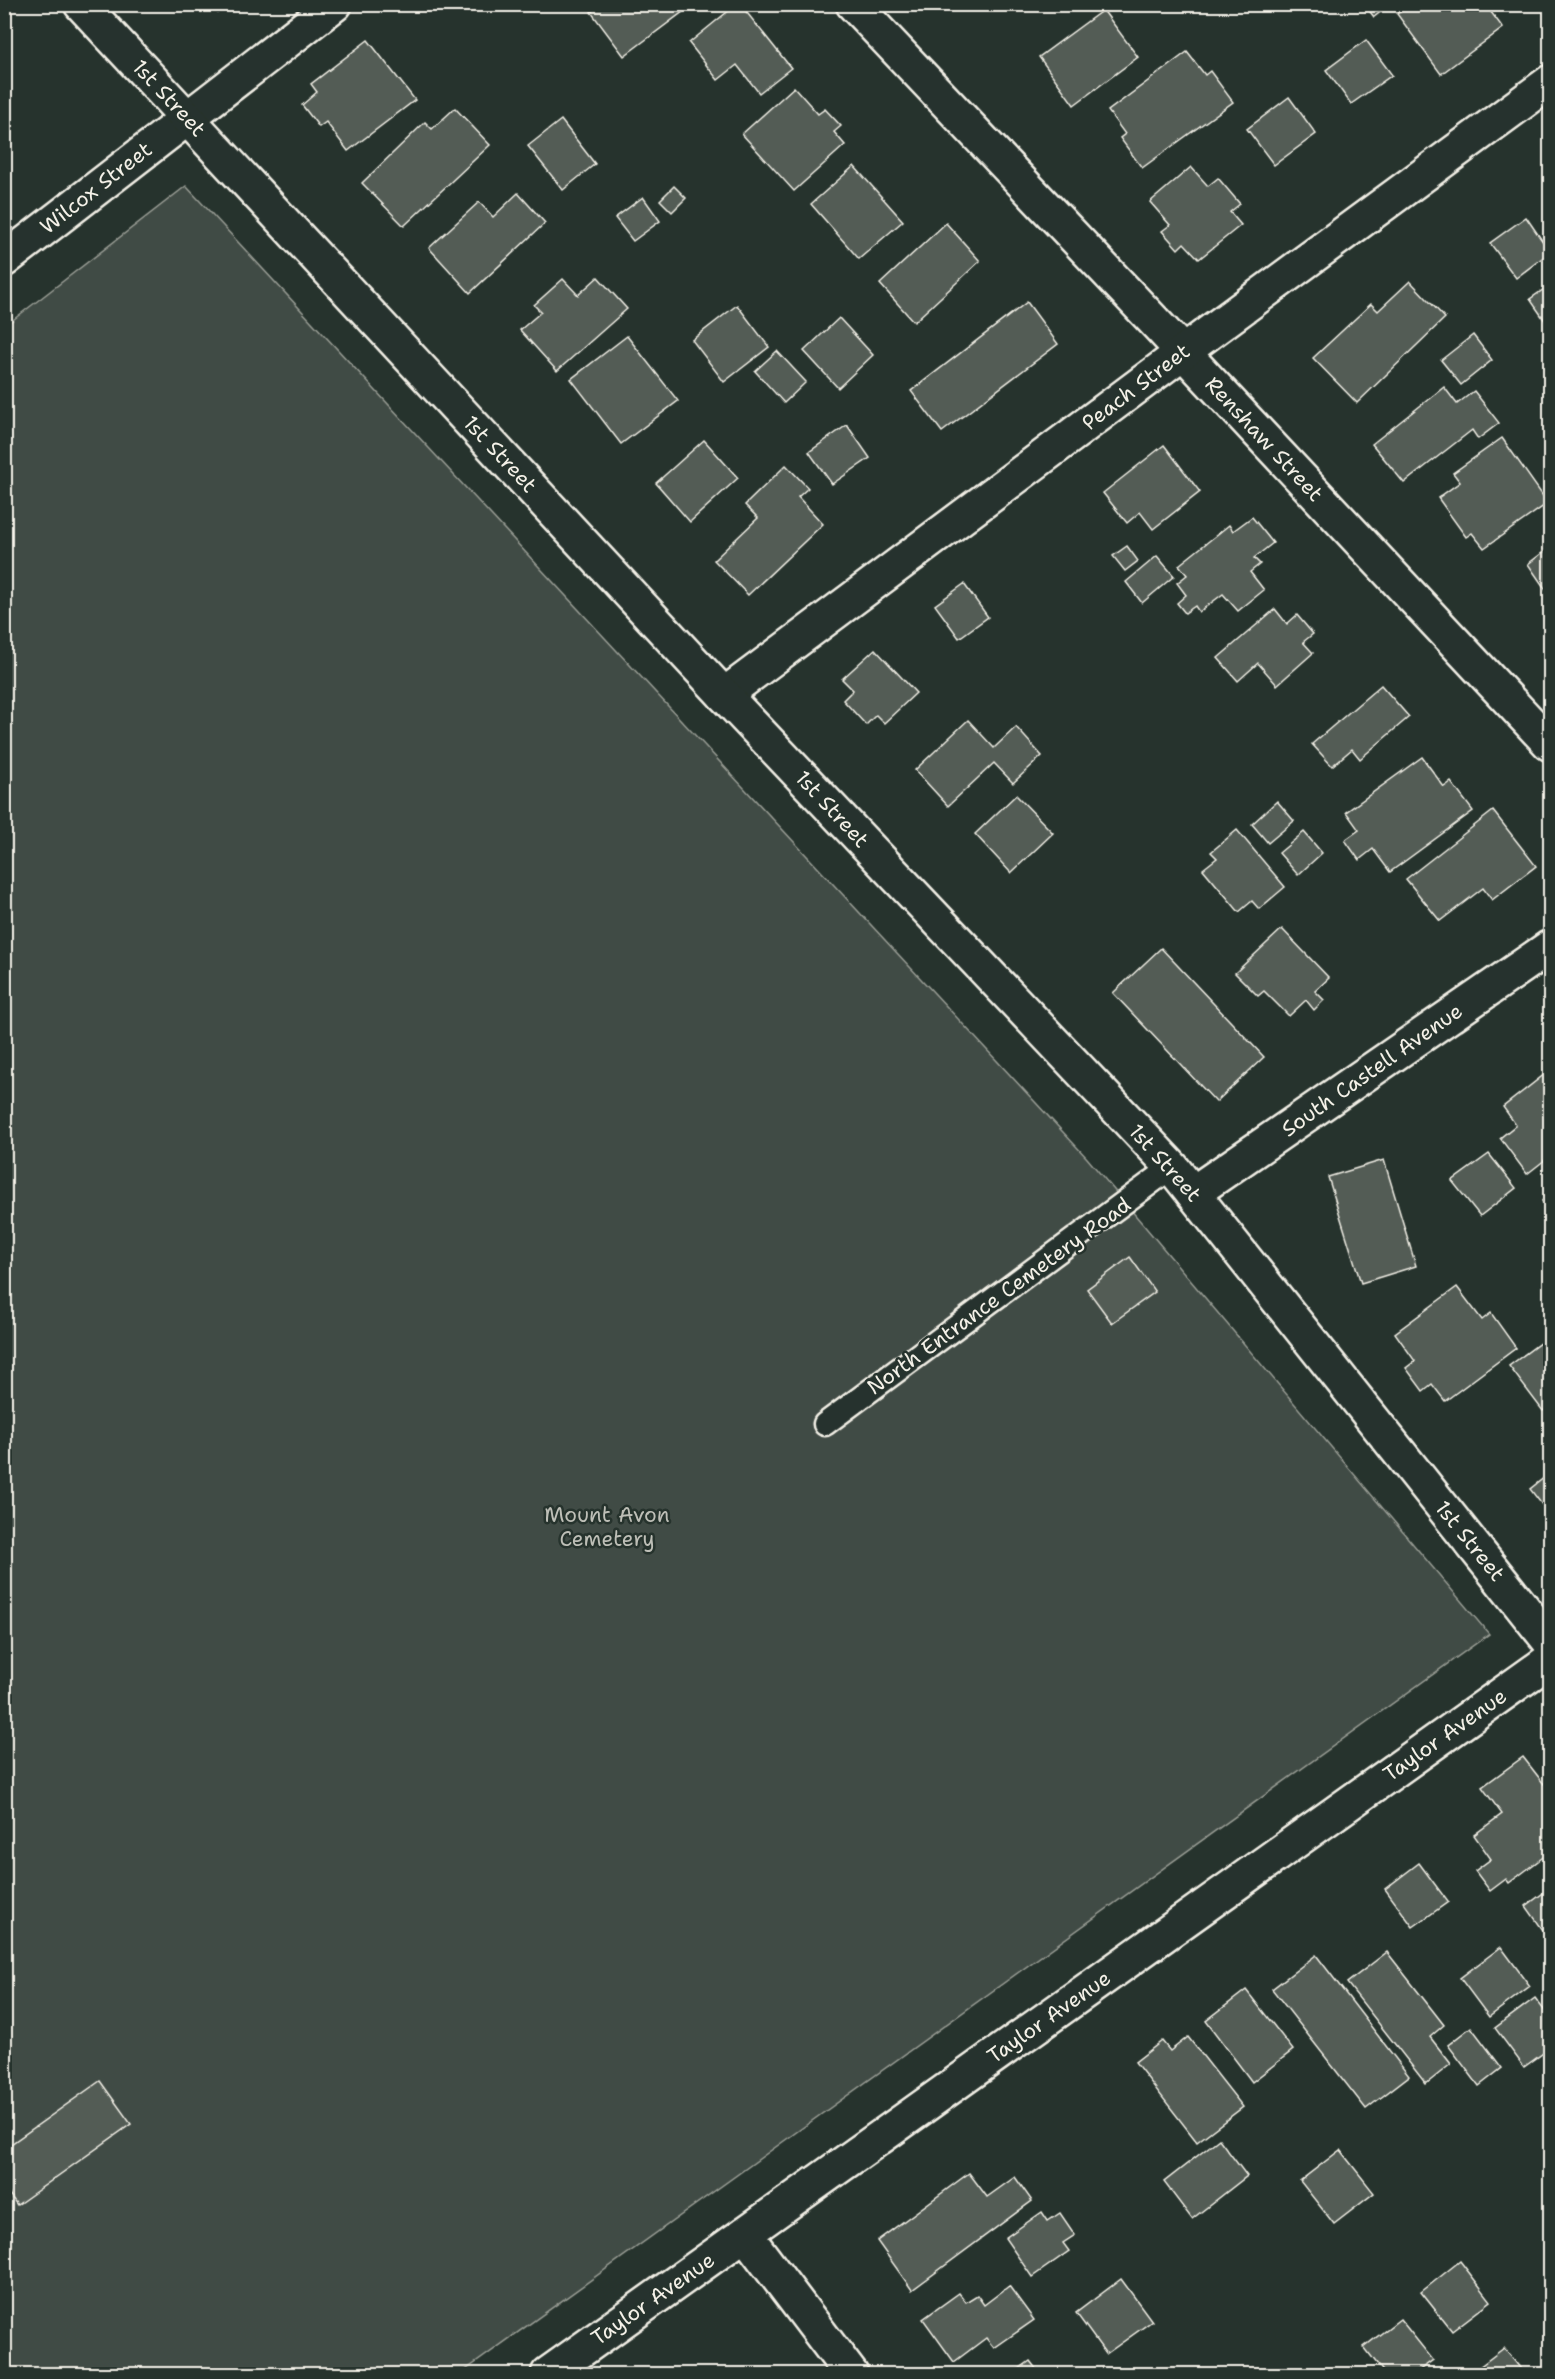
<svg xmlns="http://www.w3.org/2000/svg" width="1555" height="2379" font-family="'Shantell Sans',sans-serif">
<style>
.green{fill:#414b45;stroke:#9a9e96;stroke-width:1.5}
.building{fill:#525c55;stroke:#f4f1e8;stroke-width:1.5}
.lines{fill:none;stroke-linecap:round;stroke-linejoin:round}
.lane-casing{stroke:#f4f1e8;stroke-width:27}
.street-casing{stroke:#f4f1e8;stroke-width:38}
.secondary-casing{stroke:#f4f1e8;stroke-width:38}
.lane{stroke:#26332d;stroke-width:22}
.street{stroke:#26332d;stroke-width:33}
.secondary{stroke:#26332d;stroke-width:33}
.labels{text-anchor:middle;dominant-baseline:central;stroke-width:5;stroke-linejoin:round;paint-order:stroke}
.street-label{font-size:21px;fill:#f4f1e8;stroke:#26332d}
.park-label{font-size:21px;fill:#bebfb7;stroke:#26332d}
</style>
<rect width="100%" height="100%" fill="#26332d"/>
<filter id="ink" filterUnits="userSpaceOnUse"><feTurbulence type="fractalNoise" baseFrequency=".0167" numOctaves="2"/><feDisplacementMap in="SourceGraphic" scale="12" xChannelSelector="R" yChannelSelector="G"/><feConvolveMatrix kernelMatrix="1 2 1 2 8 2 1 2 1" color-interpolation-filters="sRGB"/></filter>
<g filter="url(#ink)">
<!-- green -->
<polygon class="green" points="186,186 1087,1158 1489,1634 460,2374 5,2374 5,326"/>
<!-- building -->
<g class="building">
<polygon points="211,4 230,4 218,13"/>
<polygon points="601,4 692,4 692,5 624,56 591,12"/>
<polygon points="737,4 740,4 791,68 759,93 737,65 718,80 689,43"/>
<polygon points="1364,4 1391,4 1374,17"/>
<polygon points="1411,4 1485,4 1503,28 1441,74 1397,14"/>
<polygon points="1103,10 1138,57 1074,105 1039,57"/>
<polygon points="368,40 415,100 348,151 326,122 319,127 302,105 317,92 311,84"/>
<polygon points="1366,40 1392,75 1351,104 1326,70"/>
<polygon points="1187,52 1205,75 1210,71 1233,102 1142,168 1120,138 1125,134 1108,111"/>
<polygon points="794,87 818,114 825,109 841,126 834,132 845,145 794,191 742,134"/>
<polygon points="1289,97 1316,134 1274,165 1247,129"/>
<polygon points="455,108 490,145 404,226 362,183 425,122 432,129"/>
<polygon points="561,120 595,164 563,190 528,146"/>
<polygon points="854,166 903,221 859,259 811,204"/>
<polygon points="1191,167 1208,186 1218,178 1240,204 1230,212 1241,225 1199,259 1184,243 1178,249 1162,231 1170,225 1150,202"/>
<polygon points="674,186 686,198 672,212 660,200"/>
<polygon points="518,193 545,223 470,293 429,248 479,202 493,217"/>
<polygon points="643,197 660,221 633,241 615,218"/>
<polygon points="1526,217 1550,252 1516,278 1490,243"/>
<polygon points="946,223 980,261 914,322 880,284"/>
<polygon points="598,277 627,309 557,371 520,330 541,312 534,305 563,279 578,295"/>
<polygon points="1410,281 1445,318 1357,403 1313,358 1371,304 1378,311"/>
<polygon points="1550,285 1550,328 1530,299"/>
<polygon points="1027,302 1058,344 942,432 911,391"/>
<polygon points="737,305 769,347 724,382 692,340"/>
<polygon points="839,318 873,355 838,388 804,351"/>
<polygon points="1473,335 1492,360 1461,385 1441,360"/>
<polygon points="627,336 678,401 621,444 571,379"/>
<polygon points="777,351 806,382 784,403 755,371"/>
<polygon points="1444,387 1457,404 1474,391 1499,423 1478,439 1472,430 1404,483 1372,444"/>
<polygon points="847,425 870,458 832,484 809,452"/>
<polygon points="1502,438 1548,503 1484,548 1472,533 1466,537 1438,498 1460,482 1453,473"/>
<polygon points="704,440 738,478 690,522 656,483"/>
<polygon points="1164,445 1200,492 1153,529 1140,512 1127,523 1103,493"/>
<polygon points="786,465 808,488 798,497 823,524 748,595 714,560 758,518 745,505"/>
<polygon points="1252,517 1273,543 1254,558 1260,564 1250,572 1264,590 1238,611 1223,594 1199,612 1195,606 1185,613 1177,603 1186,595 1177,583 1187,575 1179,565 1229,525 1233,531"/>
<polygon points="1127,546 1138,561 1125,571 1113,556"/>
<polygon points="1550,547 1550,596 1528,564"/>
<polygon points="1157,556 1174,576 1142,603 1126,582"/>
<polygon points="964,584 988,617 959,638 935,605"/>
<polygon points="1275,609 1287,624 1297,615 1313,634 1303,642 1313,653 1277,685 1258,663 1238,681 1218,658"/>
<polygon points="875,649 916,693 884,723 876,715 866,725 843,700 853,690 842,679"/>
<polygon points="1381,685 1409,717 1360,759 1352,749 1332,766 1312,744"/>
<polygon points="968,720 994,748 1016,727 1042,756 1013,783 994,763 948,806 915,770"/>
<polygon points="1422,757 1444,787 1451,782 1473,811 1390,872 1373,849 1359,860 1345,840 1359,830 1346,812"/>
<polygon points="1016,795 1053,833 1011,873 975,834"/>
<polygon points="1277,801 1294,821 1268,843 1252,824"/>
<polygon points="1493,811 1536,866 1492,900 1483,888 1440,921 1406,879"/>
<polygon points="1237,830 1285,887 1259,909 1252,901 1239,912 1203,869 1217,858 1211,852"/>
<polygon points="1304,832 1322,853 1298,875 1279,853"/>
<polygon points="1282,929 1329,978 1315,991 1324,1000 1314,1010 1306,1000 1289,1016 1264,991 1258,996 1235,973"/>
<polygon points="1161,948 1264,1057 1216,1102 1113,993"/>
<polygon points="1550,1070 1550,1156 1527,1174 1500,1138 1516,1125 1503,1107"/>
<polygon points="1489,1154 1516,1188 1480,1216 1452,1181"/>
<polygon points="1384,1160 1416,1266 1361,1283 1328,1177"/>
<polygon points="1550,1194 1550,1213 1542,1201"/>
<polygon points="1130,1257 1155,1292 1112,1323 1087,1289"/>
<polygon points="1457,1287 1482,1320 1491,1313 1516,1348 1445,1401 1432,1384 1423,1391 1406,1368 1415,1361 1395,1333"/>
<polygon points="1548,1337 1550,1339 1550,1405 1543,1411 1509,1366"/>
<polygon points="1550,1473 1550,1515 1530,1489"/>
<polygon points="1523,1757 1544,1784 1550,1778 1550,1852 1509,1883 1506,1879 1490,1891 1475,1871 1491,1859 1474,1835 1502,1814 1482,1787"/>
<polygon points="1419,1863 1448,1902 1413,1927 1385,1889"/>
<polygon points="1550,1888 1550,1940 1526,1906"/>
<polygon points="1501,1947 1530,1986 1489,2017 1460,1978"/>
<polygon points="1387,1952 1444,2025 1430,2037 1451,2064 1426,2084 1347,1983"/>
<polygon points="1316,1955 1409,2076 1366,2109 1272,1989"/>
<polygon points="1246,1990 1293,2050 1252,2082 1206,2021"/>
<polygon points="1535,1998 1550,2018 1550,2048 1524,2067 1495,2028"/>
<polygon points="1471,2027 1502,2068 1479,2086 1448,2045"/>
<polygon points="1188,2037 1243,2107 1197,2142 1135,2062 1162,2041 1170,2051"/>
<polygon points="100,2081 131,2124 17,2205 4,2187 4,2149"/>
<polygon points="1219,2139 1247,2176 1192,2219 1164,2182"/>
<polygon points="1340,2150 1374,2193 1334,2224 1300,2181"/>
<polygon points="969,2173 987,2197 1015,2177 1032,2201 912,2290 877,2241"/>
<polygon points="1042,2212 1048,2221 1060,2213 1075,2235 1063,2243 1069,2251 1032,2277 1005,2238"/>
<polygon points="1460,2261 1491,2301 1452,2331 1421,2292"/>
<polygon points="1121,2279 1152,2321 1106,2354 1076,2313"/>
<polygon points="1009,2286 1034,2320 994,2348 986,2338 954,2362 923,2319 959,2293 966,2302 977,2295 984,2305"/>
<polygon points="1400,2319 1433,2360 1414,2374 1385,2374 1364,2347"/>
<polygon points="1504,2348 1525,2374 1470,2374"/>
<polygon points="1030,2361 1040,2374 1012,2374"/>
</g>
<g class="lines">
<defs>
<polyline id="lane" points="825,1424 1172,1167"/>
<g id="street">
<polyline points="853,4 1152,319 1550,744"/>
<polyline points="4,260 335,4"/>
<polyline points="724,695 1214,329 1550,82"/>
<polyline points="1193,1193 1550,947"/>
<polyline points="745,2234 851,2374"/>
<polyline points="548,2374 1550,1660"/>
</g>
<polyline id="secondary" points="81,4 724,695 1172,1167 1550,1642"/>
</defs>
<!-- lane casing -->
<use href="#lane" class="lane-casing"/>
<!-- street casing -->
<use href="#street" class="street-casing"/>
<!-- secondary casing -->
<use href="#secondary" class="secondary-casing"/>
<!-- lane -->
<use href="#lane" class="lane"/>
<!-- street -->
<use href="#street" class="street"/>
<!-- secondary -->
<use href="#secondary" class="secondary"/>
</g>
</g>
<g class="labels">
<!-- street labels -->
<g class="street-label">
<text transform="translate(169 98) rotate(47)">1st Street</text>
<text transform="translate(96 188) rotate(-38)">Wilcox Street</text>
<text transform="translate(1136 387) rotate(-37)">Peach Street</text>
<text transform="translate(1264 439) rotate(47)">Renshaw Street</text>
<text transform="translate(500 454) rotate(47)">1st Street</text>
<text transform="translate(832 809) rotate(47)">1st Street</text>
<text transform="translate(1372 1070) rotate(-35)">South Castell Avenue</text>
<text transform="translate(1165 1163) rotate(48)">1st Street</text>
<text transform="translate(999 1296) rotate(-36)">North Entrance Cemetery Road</text>
<text transform="translate(1470 1541) rotate(51)">1st Street</text>
<text transform="translate(1445 1735) rotate(-35)">Taylor Avenue</text>
<text transform="translate(1049 2017) rotate(-35)">Taylor Avenue</text>
<text transform="translate(653 2299) rotate(-35)">Taylor Avenue</text>
</g>
<!-- park labels -->
<g class="park-label">
<text x="607" y="1515">Mount Avon<tspan x="607" dy="24">Cemetery</tspan></text>
</g>
</g>
<!-- margin -->
<rect width="1555" height="2379" fill="none" stroke="#26332d" stroke-width="24"/>
<rect x="12" y="12" width="1531" height="2355" fill="none" stroke="#f4f1e8" stroke-width="2" filter="url(#ink)"/>
</svg>
